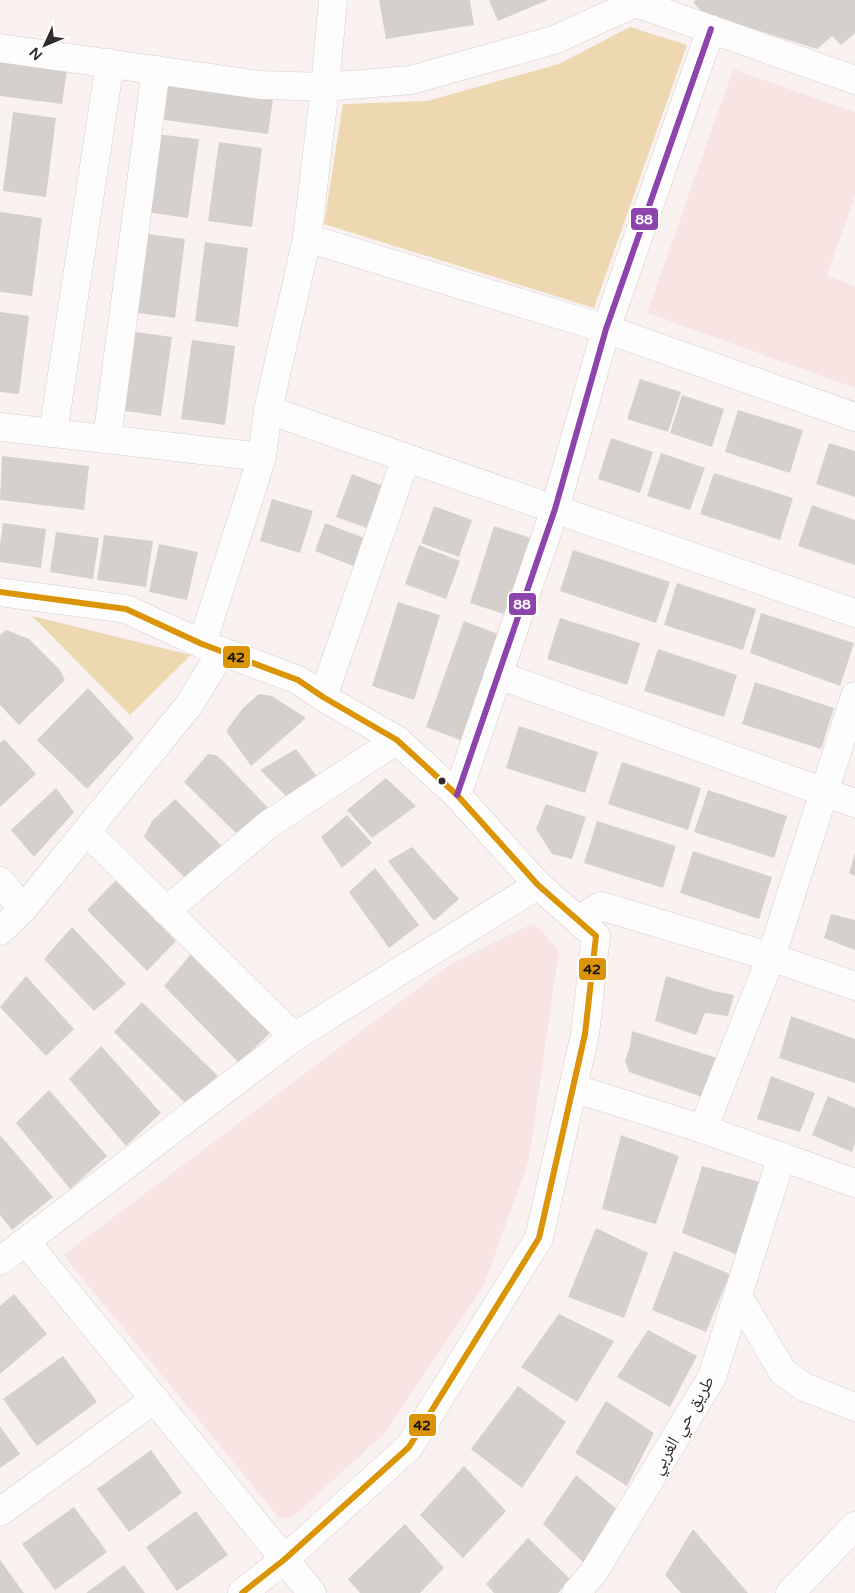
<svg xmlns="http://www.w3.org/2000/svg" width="855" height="1593" font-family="'Varela Round','Noto Naskh Arabic',sans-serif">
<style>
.built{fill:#f8e5e3}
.green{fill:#edd8b2}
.building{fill:#d6d0cd}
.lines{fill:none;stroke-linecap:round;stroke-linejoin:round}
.minor-casing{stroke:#d4cdcc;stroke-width:29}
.minor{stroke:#fefdfd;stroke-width:28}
.bus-1-casing{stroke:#fff;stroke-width:10}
.bus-2-casing{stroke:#fff;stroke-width:10}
.bus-1{stroke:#da9406;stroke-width:6}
.bus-2{stroke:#8e44ad;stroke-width:6}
.bus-dot{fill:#332b2b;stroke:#fff;stroke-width:2}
.labels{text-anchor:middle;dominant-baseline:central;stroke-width:4;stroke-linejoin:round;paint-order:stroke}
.street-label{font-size:18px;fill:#332b2b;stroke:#fff}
.line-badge{stroke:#fff;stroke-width:2}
.badge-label{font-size:14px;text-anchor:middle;font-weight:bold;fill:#fff}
.pale-badge-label{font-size:14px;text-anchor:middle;font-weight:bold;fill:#111}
</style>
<rect width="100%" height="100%" fill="#faf2f1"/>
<!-- built -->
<g class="built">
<polygon points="733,69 855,112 855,196 827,276 855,286 855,388 647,313"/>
<polygon points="534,923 559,950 529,1160 484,1285 385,1433 294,1516 280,1519 63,1255 449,965"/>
</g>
<!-- green -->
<g class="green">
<polygon points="630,27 687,45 594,308 324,224 343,104 427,101 559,64"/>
<polygon points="32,616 191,655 130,715"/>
</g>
<!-- building -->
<g class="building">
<polygon points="379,0 470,0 474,25 386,39"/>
<polygon points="489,0 548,0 498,21"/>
<polygon points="696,0 855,0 855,33 841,45 832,36 817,49 703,13 693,2"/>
<polygon points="0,54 68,63 62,104 0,96"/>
<polygon points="163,78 274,93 268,134 157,119"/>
<polygon points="13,112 56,118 46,197 3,191"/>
<polygon points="156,134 199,139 188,218 145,212"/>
<polygon points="219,142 262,148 252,227 208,221"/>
<polygon points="0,212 42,218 32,296 0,292"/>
<polygon points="142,233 185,239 175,318 131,312"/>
<polygon points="205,242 248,248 238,327 195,321"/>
<polygon points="0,312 29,316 19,394 0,392"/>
<polygon points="128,331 172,337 161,416 118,410"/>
<polygon points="192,340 235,346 225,425 181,419"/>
<polygon points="640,379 681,392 668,432 627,419"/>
<polygon points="682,395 724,409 712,447 670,433"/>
<polygon points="738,410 803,430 790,473 725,452"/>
<polygon points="611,438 653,452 640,493 598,479"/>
<polygon points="829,443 855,451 855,497 816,484"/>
<polygon points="661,453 705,468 690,510 647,496"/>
<polygon points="2,456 89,466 84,510 0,500"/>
<polygon points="714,473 793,498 780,540 700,514"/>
<polygon points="352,474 391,489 375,531 336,517"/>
<polygon points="272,499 313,511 300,553 260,541"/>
<polygon points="812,505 855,520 855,565 798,546"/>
<polygon points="434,506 472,520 459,557 421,543"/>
<polygon points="3,523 46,529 41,568 0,562 0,545"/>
<polygon points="325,523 367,539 356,567 315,551"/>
<polygon points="494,526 534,539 510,616 470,603"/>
<polygon points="56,532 99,538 93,579 50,572"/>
<polygon points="104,535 153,541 146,587 97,580"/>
<polygon points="159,544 198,552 187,600 149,592"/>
<polygon points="419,545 460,561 446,599 405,584"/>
<polygon points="573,550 670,582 656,623 560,591"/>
<polygon points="677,583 756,609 743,650 664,625"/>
<polygon points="398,602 440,615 414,700 372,686"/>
<polygon points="761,613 854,643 840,686 750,653"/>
<polygon points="560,618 640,643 627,685 547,659"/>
<polygon points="464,621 503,636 465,742 426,727"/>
<polygon points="6,630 29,639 60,670 65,680 19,725 0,705 0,635"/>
<polygon points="658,649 737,675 724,717 644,691"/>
<polygon points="755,682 834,708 821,749 742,724"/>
<polygon points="88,688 134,738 87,789 37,740"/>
<polygon points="259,694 272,696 306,718 251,766 226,731 243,708"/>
<polygon points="519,726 598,752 585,793 506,768"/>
<polygon points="4,739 36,774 0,807 0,743"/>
<polygon points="296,749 322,783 293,803 260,770"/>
<polygon points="208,754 216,755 224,762 275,815 243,840 184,782"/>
<polygon points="622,762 701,788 688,830 608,804"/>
<polygon points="386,778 416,806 372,838 347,810"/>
<polygon points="56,788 74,812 34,857 11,830"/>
<polygon points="708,790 787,816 774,858 694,832"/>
<polygon points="175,799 228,852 191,884 144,837 152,821"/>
<polygon points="546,804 586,817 572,859 552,854 536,829"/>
<polygon points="347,815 372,843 342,868 321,837"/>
<polygon points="597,821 676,846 663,888 584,863"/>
<polygon points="412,847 459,899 434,921 388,861"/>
<polygon points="693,851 772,877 759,919 680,893"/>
<polygon points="855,853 855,876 849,873"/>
<polygon points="375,868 419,925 389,948 349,892"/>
<polygon points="117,879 176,941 147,971 87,910"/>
<polygon points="831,914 855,920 855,950 824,938"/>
<polygon points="72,927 126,984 94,1011 44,959"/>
<polygon points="192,953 270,1033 239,1063 164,986"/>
<polygon points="26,976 74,1029 46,1056 0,1007"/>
<polygon points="666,976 714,991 734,995 728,1016 705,1013 696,1035 655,1021"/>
<polygon points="142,1002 218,1076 185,1103 114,1032"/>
<polygon points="791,1016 855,1039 855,1083 779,1058"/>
<polygon points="632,1031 717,1058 708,1099 629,1072 625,1061 630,1046"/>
<polygon points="101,1046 161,1113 126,1146 69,1079"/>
<polygon points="771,1076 815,1093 800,1132 757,1119"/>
<polygon points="49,1090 107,1156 70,1189 16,1123"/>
<polygon points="828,1096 855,1108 855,1143 852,1152 812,1135"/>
<polygon points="0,1135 53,1197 12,1230 0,1215"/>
<polygon points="621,1135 679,1156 656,1224 602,1209"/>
<polygon points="702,1166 760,1182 738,1255 682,1233"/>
<polygon points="596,1228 648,1253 624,1318 568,1297"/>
<polygon points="674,1251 730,1274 706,1332 652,1310"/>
<polygon points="14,1294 47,1334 0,1374 0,1306"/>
<polygon points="559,1314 614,1341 577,1402 521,1367"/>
<polygon points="648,1330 697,1356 670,1407 617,1377"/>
<polygon points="63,1356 97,1402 37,1446 3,1399"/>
<polygon points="518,1386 566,1422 522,1488 471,1449"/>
<polygon points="606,1401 654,1433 627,1486 575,1453"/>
<polygon points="0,1426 20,1454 0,1468"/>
<polygon points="151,1450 182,1493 129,1532 97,1489"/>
<polygon points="464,1466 506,1511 463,1558 420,1515"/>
<polygon points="576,1475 620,1512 584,1563 543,1524"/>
<polygon points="74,1507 107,1552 55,1590 22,1544"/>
<polygon points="196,1511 228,1555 177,1591 146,1547"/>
<polygon points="405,1524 444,1568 420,1593 360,1593 348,1579"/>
<polygon points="693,1529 748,1593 681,1593 665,1575"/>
<polygon points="528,1538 570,1579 558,1593 494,1593 486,1584"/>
<polygon points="0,1560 24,1593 0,1593"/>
<polygon points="124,1565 145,1593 86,1593"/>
</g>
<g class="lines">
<defs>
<g id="minor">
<polyline points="636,3 855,80"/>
<polyline points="0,48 261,85 325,87 411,80 554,40 642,0"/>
<polyline points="307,238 606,329 855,417"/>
<polyline points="268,410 855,613"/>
<polyline points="0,427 262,457"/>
<polyline points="53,433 110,63"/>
<polyline points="107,439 156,70"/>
<polyline points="0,592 126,609 202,644 298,680 323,697 397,740 457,795 538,885 596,936 585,1034 539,1238 409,1447 285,1559 242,1593"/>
<polyline points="202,644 262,457 268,410 307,238 325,87 333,0"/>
<polyline points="498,675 855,803"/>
<polyline points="323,697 406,458"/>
<polyline points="457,795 555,509 606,329 711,29"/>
<polyline points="86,831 294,1037"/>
<polyline points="0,881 23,909"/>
<polyline points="166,911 269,824 397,740"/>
<polyline points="578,920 601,906 771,957 855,986"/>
<polyline points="0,931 23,909 189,705 222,651"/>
<polyline points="573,1088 703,1129 855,1183"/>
<polyline points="703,1129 771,957 855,696"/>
<polyline points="26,1242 312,1593"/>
<polyline points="0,1261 294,1037 538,885"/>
<polyline points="738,1296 783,1372 804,1387 855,1407"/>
<polyline points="0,1512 155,1399"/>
<polyline points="576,1593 594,1572 712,1377 782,1156"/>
<polyline points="790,1593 855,1526"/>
</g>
</defs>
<!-- minor casing -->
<use href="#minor" class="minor-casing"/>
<!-- minor -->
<use href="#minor" class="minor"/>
<defs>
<polyline id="bus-1" points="0,592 126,609 202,644 298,680 323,697 397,740 457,795 538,885 596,936 585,1034 539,1238 409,1447 285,1559 242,1593"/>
<polyline id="bus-2" points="457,795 555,509 606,329 711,29"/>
</defs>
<!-- bus-1 casing -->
<use href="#bus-1" class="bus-1-casing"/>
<!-- bus-2 casing -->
<use href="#bus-2" class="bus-2-casing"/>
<!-- bus-1 -->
<use href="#bus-1" class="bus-1"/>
<!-- bus-2 -->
<use href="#bus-2" class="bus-2"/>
</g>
<!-- markers -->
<circle class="bus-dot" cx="442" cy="781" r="4.5"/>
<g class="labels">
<!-- street labels -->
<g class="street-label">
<text transform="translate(682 1425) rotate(-60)">طريق حي الغربي</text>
</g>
</g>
<g class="line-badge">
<rect x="630" y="207" width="29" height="24" rx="5" fill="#8e44ad"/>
<rect x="508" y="592" width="29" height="24" rx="5" fill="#8e44ad"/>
<rect x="222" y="645" width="29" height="24" rx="5" fill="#da9406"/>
<rect x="578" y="957" width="29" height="24" rx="5" fill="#da9406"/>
<rect x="408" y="1413" width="29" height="24" rx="5" fill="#da9406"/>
</g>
<g class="badge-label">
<text x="644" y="224">88</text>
<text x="522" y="609">88</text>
</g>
<g class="pale-badge-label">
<text x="236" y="662">42</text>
<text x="592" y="974">42</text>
<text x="422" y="1430">42</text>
</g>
<!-- north arrow -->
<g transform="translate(45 45) rotate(226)" stroke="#ffffff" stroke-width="4" paint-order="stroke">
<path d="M0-4L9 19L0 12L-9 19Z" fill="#332b2b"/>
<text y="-8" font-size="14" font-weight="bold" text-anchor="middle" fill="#332b2b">N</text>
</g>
</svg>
